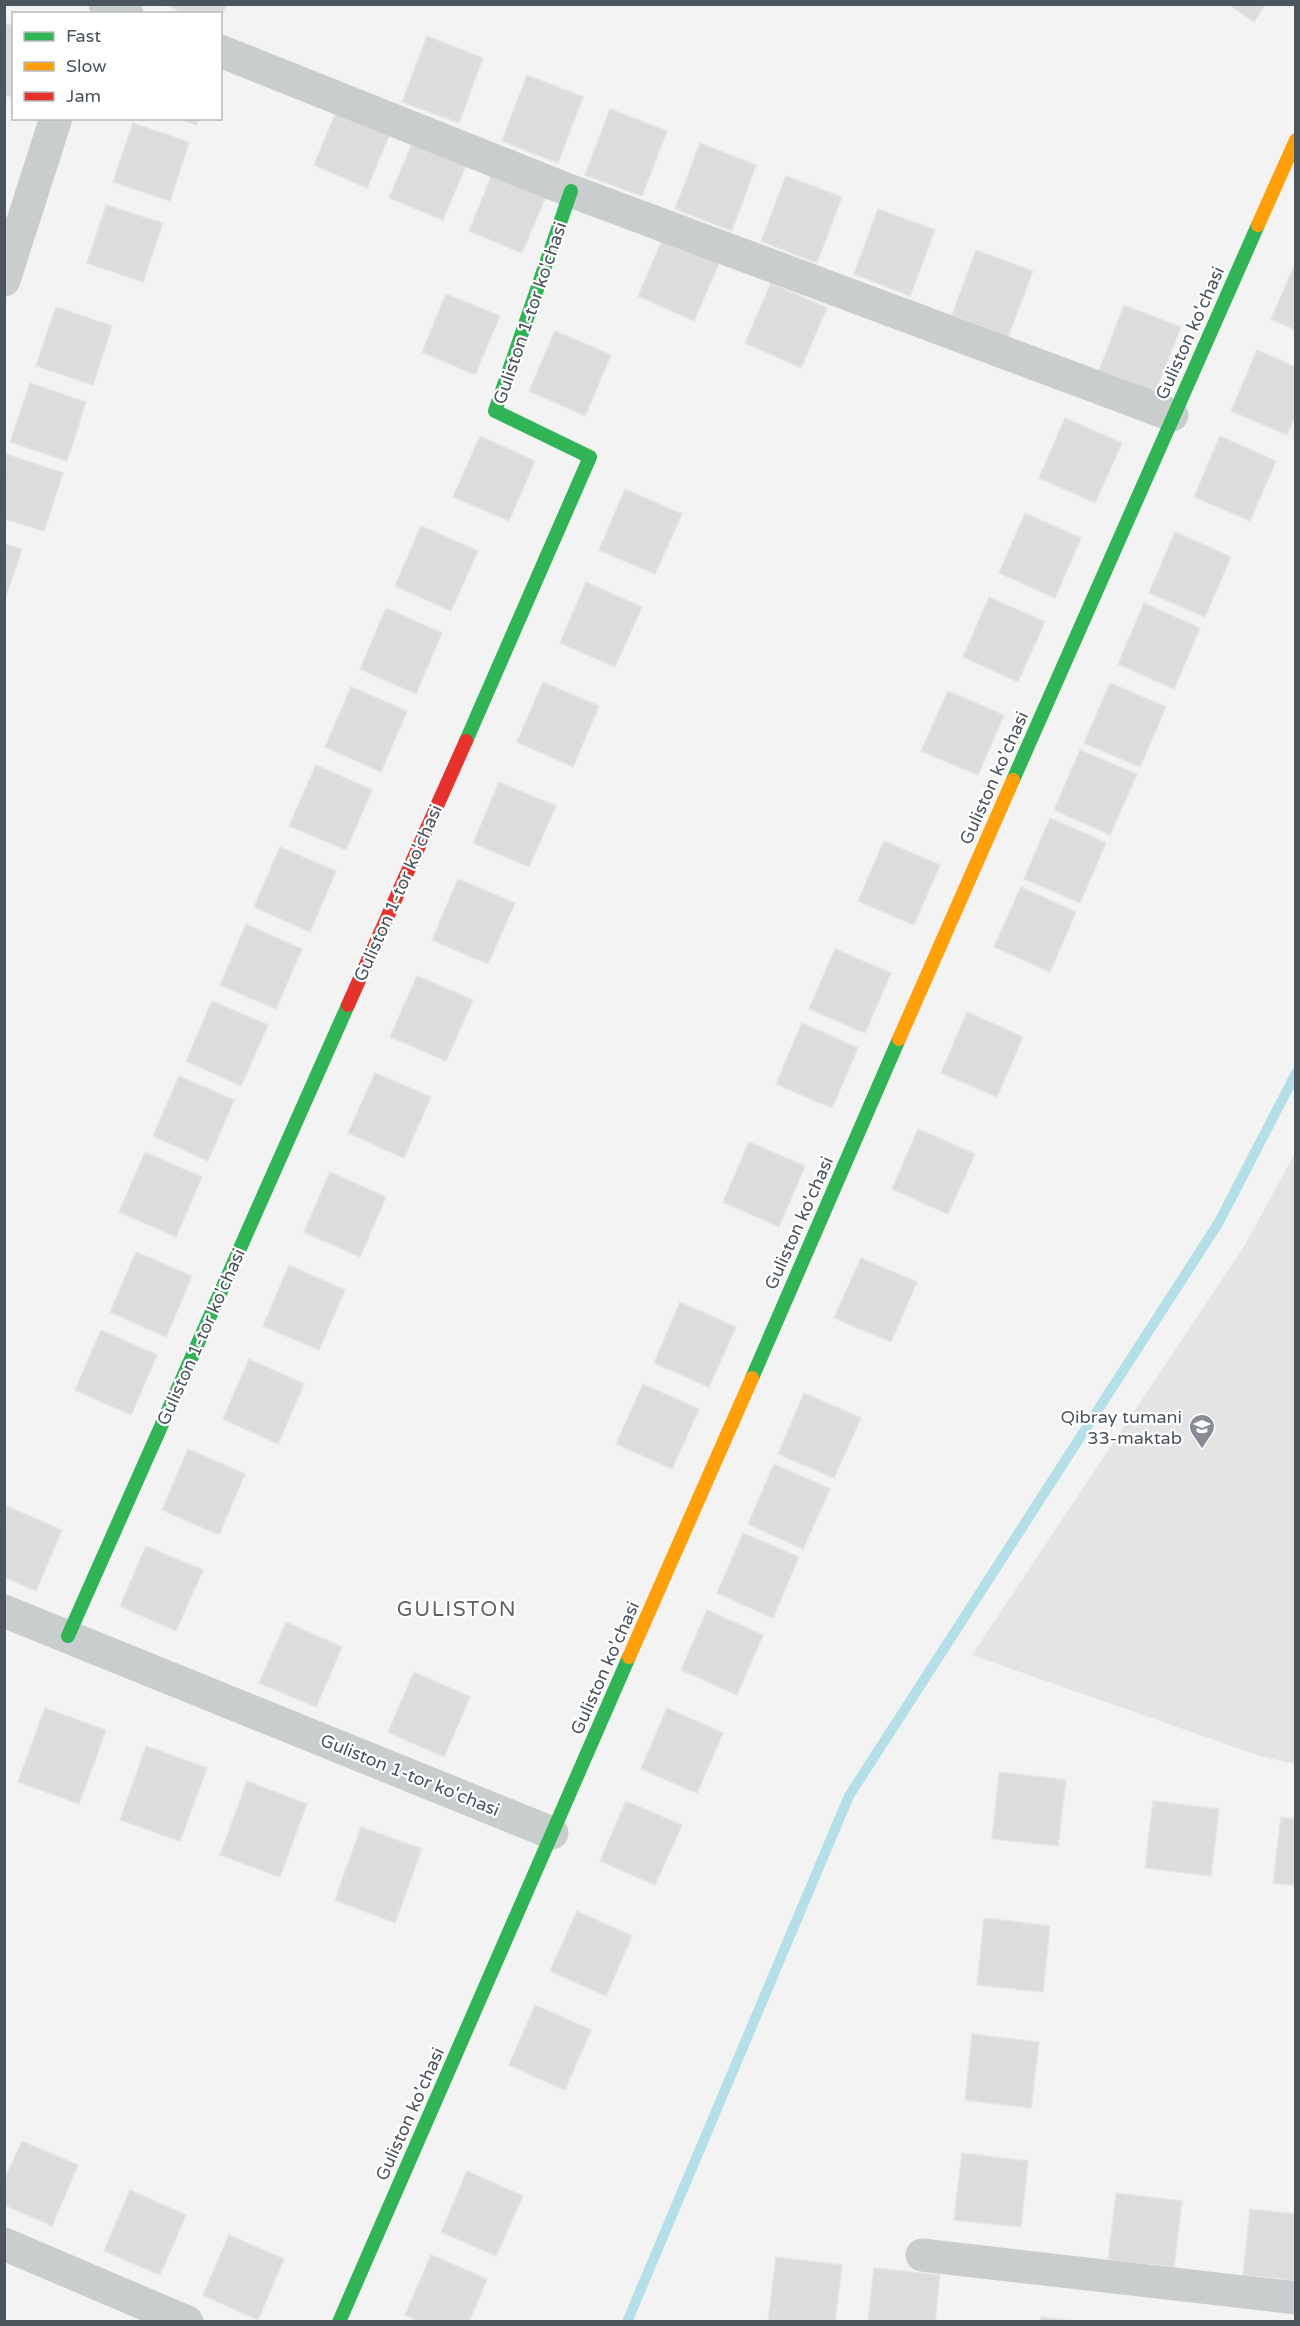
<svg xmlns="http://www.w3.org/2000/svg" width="1300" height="2326" font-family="'Varela Round',sans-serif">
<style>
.education{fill:#e5e4e4}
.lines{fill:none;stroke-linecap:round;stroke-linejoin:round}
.stream{stroke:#b4dfe7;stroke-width:10}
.building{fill:#dcdcdd;stroke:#e5e5e5;stroke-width:1.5}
.street{stroke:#cacdce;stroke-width:33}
.fast{stroke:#30b455;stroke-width:14}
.slow{stroke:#ff9f0a;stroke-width:14}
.jam{stroke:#e5322d;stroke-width:14}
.labels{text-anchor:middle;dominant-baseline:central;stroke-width:4.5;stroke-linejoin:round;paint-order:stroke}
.street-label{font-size:18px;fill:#4c555d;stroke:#fff}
.poi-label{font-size:18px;fill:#4c555d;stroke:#fff;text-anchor:end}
.quarter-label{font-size:21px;letter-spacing:1.5px;fill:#5f6266;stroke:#fff}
</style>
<rect width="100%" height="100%" fill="#f3f3f3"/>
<!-- education -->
<polygon class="education" points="1295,1153 1295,1764 1260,1756 972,1655 1245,1245"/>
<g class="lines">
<!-- stream -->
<polyline class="stream" points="627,2322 849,1796 1219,1222 1296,1073"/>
</g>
<!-- building -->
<g class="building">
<polygon points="162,4 227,4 220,20 220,14 186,14"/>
<polygon points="1228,4 1266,4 1254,22"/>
<polygon points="4,23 14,26 14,97 4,95"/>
<polygon points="427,36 483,58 459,123 402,102"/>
<polygon points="527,75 583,97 558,163 502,141"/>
<polygon points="338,107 392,129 367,188 314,165"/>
<polygon points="610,109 667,131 642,196 585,175"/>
<polygon points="177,118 199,118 196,125"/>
<polygon points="133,123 189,142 170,201 113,182"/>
<polygon points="414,139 468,161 443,220 389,198"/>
<polygon points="700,143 756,165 732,231 675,209"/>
<polygon points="493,172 547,194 522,253 469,231"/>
<polygon points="786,176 842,197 817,263 761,241"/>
<polygon points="106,205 163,223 143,282 87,263"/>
<polygon points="878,209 935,230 910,296 854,274"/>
<polygon points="664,236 720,261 694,321 638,296"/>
<polygon points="976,250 1033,271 1008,337 952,315"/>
<polygon points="1296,262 1296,330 1271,319"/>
<polygon points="771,283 827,308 801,368 745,343"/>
<polygon points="446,294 500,316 475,375 422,352"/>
<polygon points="1124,305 1181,327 1155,392 1099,371"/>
<polygon points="56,307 112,326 93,385 36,366"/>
<polygon points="555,331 611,355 585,416 529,391"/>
<polygon points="1257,350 1296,367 1296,415 1287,435 1231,411"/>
<polygon points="30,383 86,402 67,461 10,442"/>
<polygon points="1065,418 1122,443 1095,503 1039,478"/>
<polygon points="480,436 535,461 509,521 453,497"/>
<polygon points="1220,436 1276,461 1250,521 1194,497"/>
<polygon points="6,454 63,473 44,531 4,519"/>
<polygon points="625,489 682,514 655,574 599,550"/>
<polygon points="1025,513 1081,538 1055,598 999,573"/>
<polygon points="421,526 478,551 451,611 395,586"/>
<polygon points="1175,532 1231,557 1205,617 1149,593"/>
<polygon points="4,544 22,549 4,602"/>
<polygon points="586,582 642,607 615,667 560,643"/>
<polygon points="989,597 1045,622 1018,682 963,657"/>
<polygon points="1144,603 1200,628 1174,689 1118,664"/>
<polygon points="386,608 442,633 416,694 360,669"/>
<polygon points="543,682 599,706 573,767 517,742"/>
<polygon points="1110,683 1166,707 1140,767 1084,743"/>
<polygon points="351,687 407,711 381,772 325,747"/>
<polygon points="948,691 1004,715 978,775 921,751"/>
<polygon points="1080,750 1137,774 1110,835 1054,810"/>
<polygon points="316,765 372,790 346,850 289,826"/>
<polygon points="499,782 556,806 529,867 473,843"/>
<polygon points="1050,818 1106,843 1080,903 1024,879"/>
<polygon points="884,841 940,865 914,925 858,901"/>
<polygon points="280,847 336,871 310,932 254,907"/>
<polygon points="458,879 515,903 488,964 432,940"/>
<polygon points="1021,887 1076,912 1050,972 994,947"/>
<polygon points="246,924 302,949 276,1009 220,985"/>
<polygon points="835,949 891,973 865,1033 809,1009"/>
<polygon points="417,976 473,1000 446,1061 390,1037"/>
<polygon points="212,1001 268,1025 241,1086 186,1061"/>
<polygon points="967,1012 1023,1037 997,1097 941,1073"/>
<polygon points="802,1023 858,1048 832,1108 776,1084"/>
<polygon points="375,1073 431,1097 404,1158 348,1133"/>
<polygon points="179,1076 234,1100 208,1161 153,1136"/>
<polygon points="918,1129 975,1154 948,1214 892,1189"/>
<polygon points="749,1142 805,1166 779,1227 723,1202"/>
<polygon points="145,1152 202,1177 176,1237 119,1212"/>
<polygon points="330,1172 386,1197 360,1257 304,1232"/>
<polygon points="136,1252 192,1276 166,1337 110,1312"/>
<polygon points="861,1258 917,1282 891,1342 834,1318"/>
<polygon points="289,1265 345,1290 319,1350 263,1326"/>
<polygon points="680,1302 736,1327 709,1387 654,1363"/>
<polygon points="101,1330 157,1355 131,1415 75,1390"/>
<polygon points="249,1359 304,1384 278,1444 223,1419"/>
<polygon points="643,1384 699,1409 672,1469 616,1444"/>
<polygon points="804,1393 861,1418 834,1478 778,1454"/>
<polygon points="188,1449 245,1474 219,1535 162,1510"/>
<polygon points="774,1464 830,1489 803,1549 748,1524"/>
<polygon points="6,1506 62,1530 36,1591 4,1577"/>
<polygon points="743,1533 799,1557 773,1618 717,1593"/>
<polygon points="146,1546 203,1570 176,1631 120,1606"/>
<polygon points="707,1610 763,1635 737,1695 681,1670"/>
<polygon points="286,1622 342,1647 316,1707 259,1683"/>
<polygon points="414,1672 470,1697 444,1757 388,1732"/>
<polygon points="45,1708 106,1730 79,1804 18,1782"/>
<polygon points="667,1708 723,1733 697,1793 641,1769"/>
<polygon points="146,1746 207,1768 180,1841 120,1820"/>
<polygon points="999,1772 1066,1780 1058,1846 992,1839"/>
<polygon points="247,1781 307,1804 280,1877 220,1855"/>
<polygon points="626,1801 682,1825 655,1885 600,1861"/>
<polygon points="1153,1801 1219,1809 1211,1876 1145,1868"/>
<polygon points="1281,1817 1296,1819 1296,1886 1273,1883"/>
<polygon points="361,1827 422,1849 395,1923 335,1900"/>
<polygon points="577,1911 632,1936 606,1996 550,1971"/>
<polygon points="984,1918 1050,1926 1043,1992 977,1985"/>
<polygon points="535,2005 591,2030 565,2090 509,2065"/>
<polygon points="972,2034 1039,2042 1031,2108 965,2100"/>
<polygon points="22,2141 78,2165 52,2226 4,2205 4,2181"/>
<polygon points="962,2153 1028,2161 1021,2227 954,2220"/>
<polygon points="467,2171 523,2196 496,2256 441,2232"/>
<polygon points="130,2190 186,2215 160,2275 104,2251"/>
<polygon points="1116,2193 1182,2201 1174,2267 1108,2260"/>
<polygon points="1250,2209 1296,2214 1296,2281 1243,2275"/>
<polygon points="229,2235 284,2259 258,2320 203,2295"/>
<polygon points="431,2255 487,2279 469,2322 420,2322 405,2315"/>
<polygon points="776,2257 842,2265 835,2322 768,2322"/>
<polygon points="874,2268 940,2275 935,2322 868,2322"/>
<polygon points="1041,2317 1082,2322 1041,2322"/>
</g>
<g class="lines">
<!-- street -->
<g class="street">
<polyline points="105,4 127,14"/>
<polyline points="220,51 571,191 1172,415"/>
<polyline points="4,280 56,118"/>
<polyline points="4,1611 552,1833"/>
<polyline points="4,2244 187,2322"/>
<polyline points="922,2255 1296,2298"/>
</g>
<!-- fast -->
<g class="fast">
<polyline points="466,741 590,457 495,411 571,191"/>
<polyline points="1013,780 1258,225"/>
<polyline points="752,1378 899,1039"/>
<polyline points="68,1636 348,1005"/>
<polyline points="339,2322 629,1657"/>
</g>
<!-- slow -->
<g class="slow">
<polyline points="1258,225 1296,140"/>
<polyline points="899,1039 1013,780"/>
<polyline points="629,1657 752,1378"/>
</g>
<!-- jam -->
<polyline class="jam" points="348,1005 466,741"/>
</g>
<!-- icons -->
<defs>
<symbol id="school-pin" viewBox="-11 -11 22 30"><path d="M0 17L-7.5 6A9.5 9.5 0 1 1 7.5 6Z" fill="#868c92" stroke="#fff"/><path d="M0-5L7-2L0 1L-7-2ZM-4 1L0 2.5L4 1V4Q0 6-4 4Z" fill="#fff"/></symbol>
</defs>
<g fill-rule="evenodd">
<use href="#school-pin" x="1187" y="1412" width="30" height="40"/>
</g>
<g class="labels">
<!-- street labels -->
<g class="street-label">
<text transform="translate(530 313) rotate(-71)">Guliston 1-tor ko'chasi</text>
<text transform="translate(1190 333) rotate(-66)">Guliston ko'chasi</text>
<text transform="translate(994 778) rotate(-66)">Guliston ko'chasi</text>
<text transform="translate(398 893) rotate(-66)">Guliston 1-tor ko'chasi</text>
<text transform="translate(799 1223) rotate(-66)">Guliston ko'chasi</text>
<text transform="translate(201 1337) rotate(-66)">Guliston 1-tor ko'chasi</text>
<text transform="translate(605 1668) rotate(-66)">Guliston ko'chasi</text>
<text transform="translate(410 1775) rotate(22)">Guliston 1-tor ko'chasi</text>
<text transform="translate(410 2114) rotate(-66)">Guliston ko'chasi</text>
</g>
<!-- poi labels -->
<g class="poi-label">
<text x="1182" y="1417">Qibray tumani<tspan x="1182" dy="21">33-maktab</tspan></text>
</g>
<!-- quarter labels -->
<g class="quarter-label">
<text x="457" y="1609">GULISTON</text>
</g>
</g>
<!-- border -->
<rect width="1300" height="2326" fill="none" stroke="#4c555d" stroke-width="12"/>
<!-- legend -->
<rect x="12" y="12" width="210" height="108" fill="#ffffff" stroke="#b7bbbe" stroke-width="1.5"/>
<rect x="24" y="32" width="30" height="9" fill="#30b455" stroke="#b7bbbe" stroke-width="1.5"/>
<text x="66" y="42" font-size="18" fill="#4c555d">Fast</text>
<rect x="24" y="62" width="30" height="9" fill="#ff9f0a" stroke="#b7bbbe" stroke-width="1.5"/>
<text x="66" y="72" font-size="18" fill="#4c555d">Slow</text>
<rect x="24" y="92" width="30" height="9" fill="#e5322d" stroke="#b7bbbe" stroke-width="1.5"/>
<text x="66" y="102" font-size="18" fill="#4c555d">Jam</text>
</svg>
